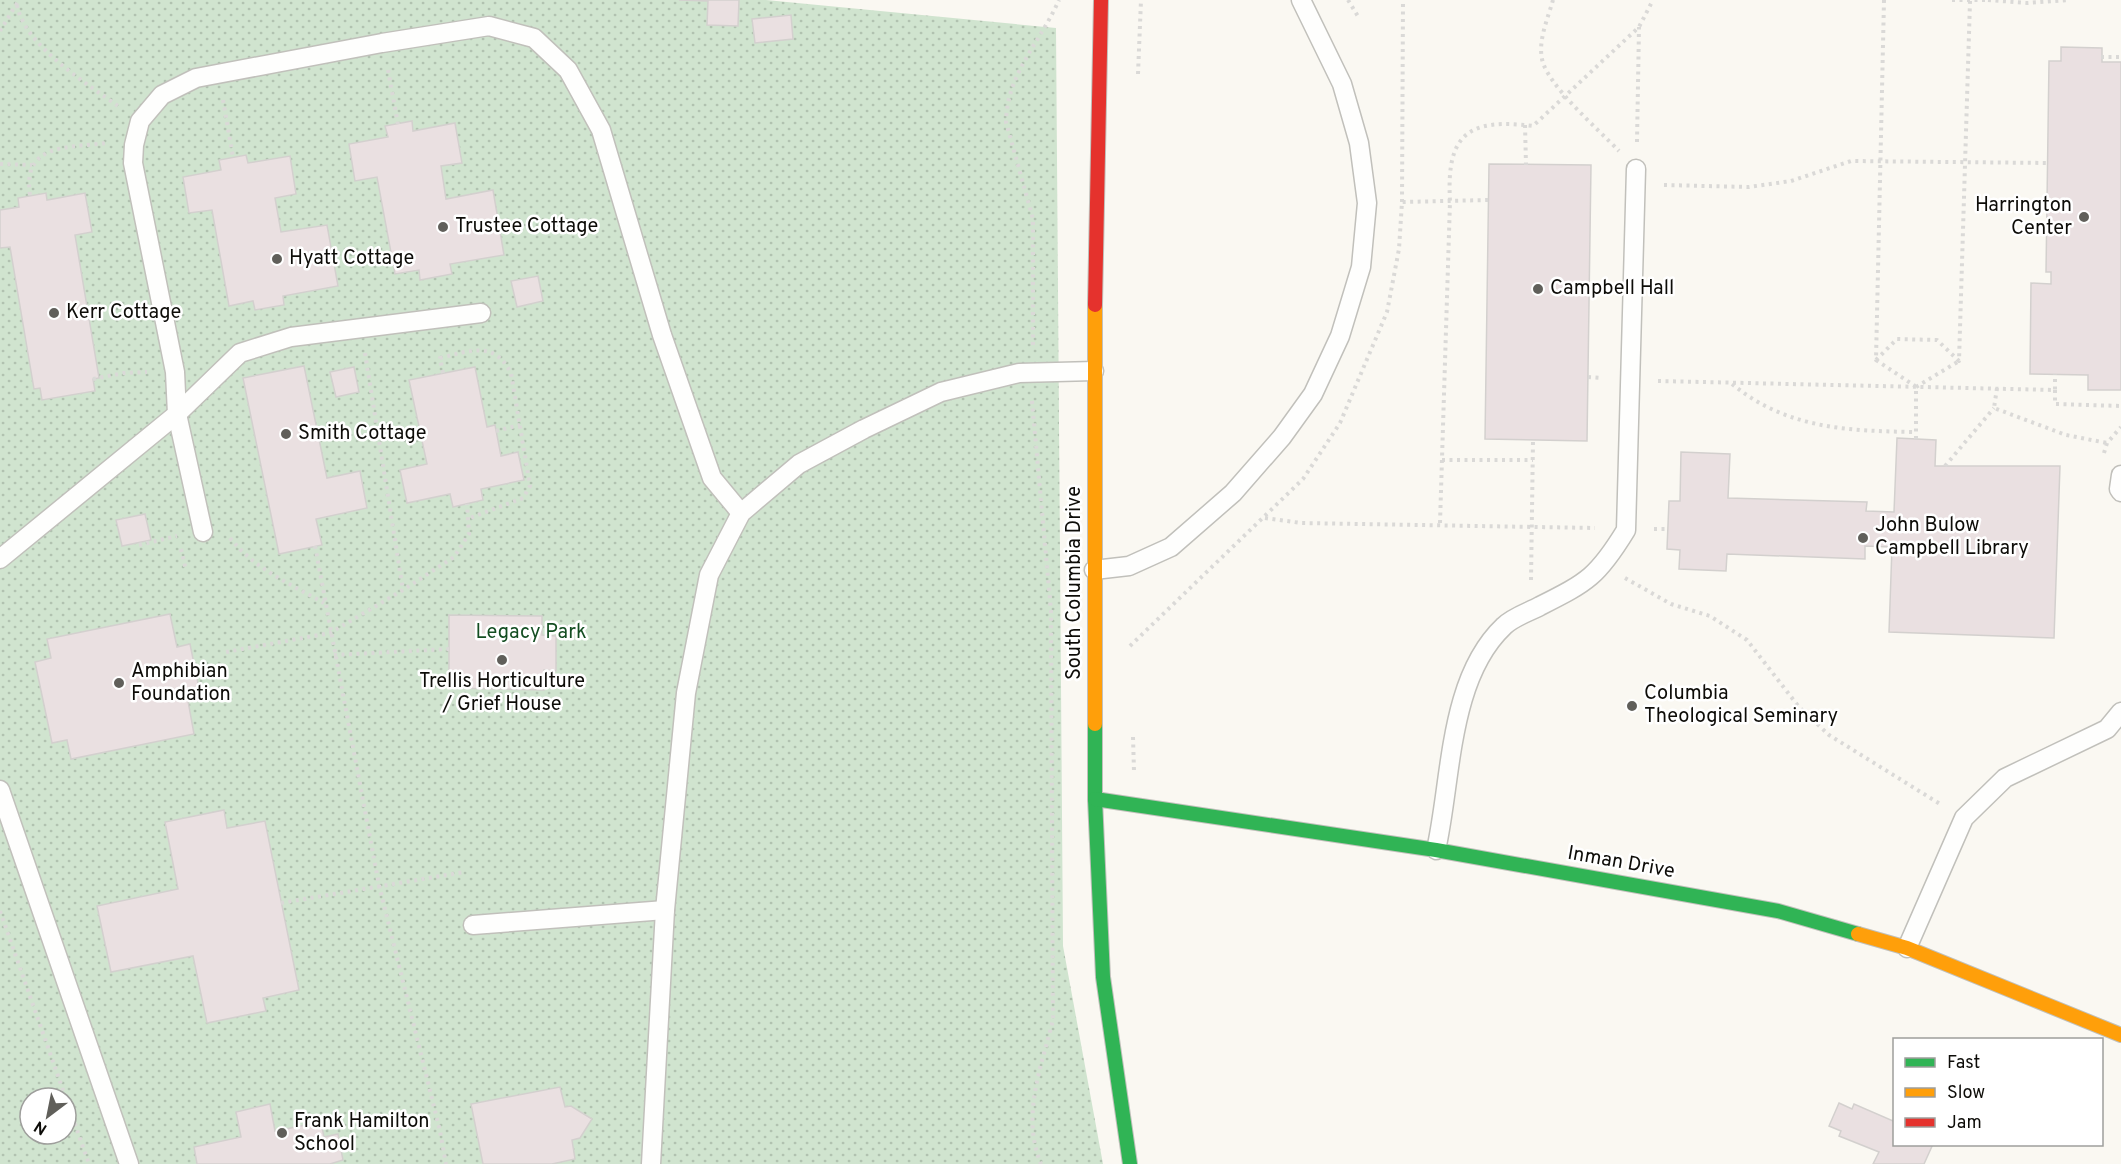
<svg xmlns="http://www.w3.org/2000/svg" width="2121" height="1164" font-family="Overpass,sans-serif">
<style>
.park{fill:url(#park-dots);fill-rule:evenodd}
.building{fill:#eae0e1;stroke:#d3d0ce;stroke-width:1.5}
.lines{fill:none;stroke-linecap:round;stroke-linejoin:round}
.lane-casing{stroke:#c1c0bb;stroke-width:21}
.fast-casing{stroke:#c1c0bb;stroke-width:16}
.slow-casing{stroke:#c1c0bb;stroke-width:16}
.jam-casing{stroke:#c1c0bb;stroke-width:16}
.path{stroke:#dad9d7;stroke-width:4;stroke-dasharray:3 4.5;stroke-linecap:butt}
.lane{stroke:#fefefd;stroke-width:18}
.fast{stroke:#30b455;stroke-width:14}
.slow{stroke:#ff9f0a;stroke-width:14}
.jam{stroke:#e5322d;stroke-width:14}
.poi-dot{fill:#605f5a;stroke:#fff;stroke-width:2}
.labels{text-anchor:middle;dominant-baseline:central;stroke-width:5;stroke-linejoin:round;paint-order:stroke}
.poi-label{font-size:20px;fill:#0d0c08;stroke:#fff;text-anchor:start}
.street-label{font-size:20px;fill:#0d0c08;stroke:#fff}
.park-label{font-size:20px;fill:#134d21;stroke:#fff}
</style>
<defs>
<pattern id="park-dots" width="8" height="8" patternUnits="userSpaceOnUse" patternTransform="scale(1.5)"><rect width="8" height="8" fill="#d0e4cf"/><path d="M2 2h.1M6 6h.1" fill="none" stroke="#b1c2b0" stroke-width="1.8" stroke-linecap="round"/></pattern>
</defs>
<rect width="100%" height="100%" fill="#faf8f2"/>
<!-- park -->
<path class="park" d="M0,0H766L1056,28L1063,946L1103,1164H0ZM30,1098H66V1134H30Z"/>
<!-- building -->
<g class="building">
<polygon points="679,0 739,0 738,26 707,25 708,1"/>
<polygon points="791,15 793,39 755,43 752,19"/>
<polygon points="2061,47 2102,48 2102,62 2121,62 2121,390 2088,390 2088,375 2030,374 2031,283 2051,284 2051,272 2046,272 2049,61 2061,61"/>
<polygon points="412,121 413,131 455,123 462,163 441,166 446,199 493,190 504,255 450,264 452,274 420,280 419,270 395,274 377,177 355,181 349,144 388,137 385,126"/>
<polygon points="246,155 248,163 290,156 296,194 275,198 281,232 327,225 338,286 283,296 284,305 255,310 253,301 229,306 212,210 189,213 183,177 221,170 219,160"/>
<polygon points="1489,164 1591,165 1587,441 1485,439"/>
<polygon points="46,193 47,200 85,193 92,232 75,235 99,378 93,379 95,391 42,400 40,388 34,389 10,247 0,248 0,210 19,207 18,198"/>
<polygon points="538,276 543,301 517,307 511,281"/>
<polygon points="304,366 327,478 360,471 367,508 316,519 322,545 279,554 243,378"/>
<polygon points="354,367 359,392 336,397 330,372"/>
<polygon points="475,367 487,427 495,425 501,456 518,452 524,480 481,489 483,500 453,507 450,494 407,503 400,470 427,464 409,380"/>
<polygon points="1897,438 1936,440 1935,466 2060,466 2054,638 1889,632 1892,547 1865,546 1865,559 1727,554 1726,571 1679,569 1680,550 1667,549 1669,501 1680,501 1681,452 1730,454 1728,498 1867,502 1866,511 1894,512"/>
<polygon points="145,514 151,540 122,546 116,520"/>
<polygon points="170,614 177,647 190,644 201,698 188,701 194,734 71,759 67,740 52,743 35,662 51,658 47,639"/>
<polygon points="449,615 542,616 542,635 556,636 556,671 544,670 544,690 449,688"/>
<polygon points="224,810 227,828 265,821 299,990 263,998 266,1011 207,1023 193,956 111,972 97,906 178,889 165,822"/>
<polygon points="560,1087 565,1107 571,1106 592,1119 580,1138 572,1140 575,1159 552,1164 483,1164 471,1104"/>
<polygon points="1839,1103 1852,1109 1854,1104 1893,1121 1894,1117 1894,1144 1933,1144 1924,1164 1873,1164 1879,1152 1839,1136 1841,1131 1829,1126"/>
<polygon points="270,1104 275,1131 321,1122 324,1137 338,1134 343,1160 330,1164 197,1164 194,1147 241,1137 236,1112"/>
</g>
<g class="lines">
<defs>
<g id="lane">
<polyline points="2121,475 2119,489 2121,492"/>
<polyline points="203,532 177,414 175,372 133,163 134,145 140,121 162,95 196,78 382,43 489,26 534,38 568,70 601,130 662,335 712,478 741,513"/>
<polyline points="0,559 177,414 240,353 291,337 481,313"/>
<polyline points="1094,570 1129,566 1171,547 1233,493 1282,437 1313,394 1340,336 1361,267 1367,203 1359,143 1342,84 1301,0"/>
<polyline points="0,790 129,1164"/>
<path d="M1436,850C1452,779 1448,679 1504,626C1513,617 1529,612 1540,606C1588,582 1598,576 1626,530L1636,169"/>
<polyline points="473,925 665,910"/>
<polyline points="1907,948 1964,818 2005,778 2107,729 2121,712"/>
<polyline points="651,1164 665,910 686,693 709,575 741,513 799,464 864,429 941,392 1019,373 1094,371"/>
</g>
<g id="fast">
<polyline points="1095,724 1095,799 1103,977 1130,1164"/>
<polyline points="1095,799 1436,850 1778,911 1858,934"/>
</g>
<g id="slow">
<polyline points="1095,724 1095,305"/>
<polyline points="1858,934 1907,948 2121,1035"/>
</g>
<polyline id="jam" points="1095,305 1101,0"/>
</defs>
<!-- lane casing -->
<use href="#lane" class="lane-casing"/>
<!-- fast casing -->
<use href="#fast" class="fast-casing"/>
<!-- slow casing -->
<use href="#slow" class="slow-casing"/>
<!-- jam casing -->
<use href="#jam" class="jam-casing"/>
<!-- path -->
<g class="path">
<polyline points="1348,0 1359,18"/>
<path d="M1553,0C1548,18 1538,40 1542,59C1547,85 1598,129 1619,151"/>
<polyline points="1884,0 1876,360 1897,339 1937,340 1959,361 1970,1"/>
<polyline points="1952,0 1987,0"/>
<polyline points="1988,0 2027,3 2069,0"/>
<path d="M17,5C24,45 86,83 118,106"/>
<polyline points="0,31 19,0"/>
<polyline points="2101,57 2121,57"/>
<polyline points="388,70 398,124"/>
<polyline points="1138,74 1141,0"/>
<polyline points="223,100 233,157"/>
<polyline points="1525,125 1526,165"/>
<polyline points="1637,142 1639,27"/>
<polyline points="0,164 32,165"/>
<polyline points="1664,185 1749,187 1791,181 1851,161 2048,163"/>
<path d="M30,195C22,143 68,148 106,143"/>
<polyline points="1402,202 1403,0"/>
<path d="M1033,345V219L1006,122C1007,73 1040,43 1059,0"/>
<polyline points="365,353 403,590"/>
<polyline points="1876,360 1915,386"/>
<path d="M443,373L440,358C470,351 494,340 511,373L530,486L523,498L470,518"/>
<polyline points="1588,377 1602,378"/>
<polyline points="93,379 124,373 147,372"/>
<polyline points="1658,381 2055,390 2055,374"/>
<path d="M1732,384C1787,429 1848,431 1916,432"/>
<polyline points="1916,387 1959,361"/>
<polyline points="1997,388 1994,408 2066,435 2107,443"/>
<polyline points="2055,390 2055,404 2121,406"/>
<path d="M1032,401L1051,611L1053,1020C1041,1068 1021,1116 1041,1164"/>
<polyline points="496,431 520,425"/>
<polyline points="1916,439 1916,387"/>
<polyline points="2104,453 2107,443 2121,427"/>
<polyline points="1442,460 1533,460"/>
<polyline points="1945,466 1994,408"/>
<polyline points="1265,518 1301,523 1595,528"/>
<path d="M1440,523L1450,201C1446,133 1469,118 1533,126L1639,27L1653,0"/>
<polyline points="1654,529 1668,529"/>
<path d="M230,538C255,569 290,584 324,603"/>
<polyline points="139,545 177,536"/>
<polyline points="315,546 379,885 440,1131 446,1164"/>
<polyline points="181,549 186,570"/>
<polyline points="1625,578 1671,604 1710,616 1747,640 1799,707 1829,735 1940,804"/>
<polyline points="1531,580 1533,440"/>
<polyline points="1130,646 1303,479 1340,423 1387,312 1399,249 1402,202 1489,200"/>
<polyline points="226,652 330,633 403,590 454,557 469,534 467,504"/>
<polyline points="334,655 449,649"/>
<polyline points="1133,737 1134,771"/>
<polyline points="281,903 464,872"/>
<polyline points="0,911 89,1164"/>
</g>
<!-- lane -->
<use href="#lane" class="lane"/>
<!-- fast -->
<use href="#fast" class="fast"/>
<!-- slow -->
<use href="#slow" class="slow"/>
<!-- jam -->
<use href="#jam" class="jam"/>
</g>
<!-- markers -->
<g class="poi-dot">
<circle cx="2084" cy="217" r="6"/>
<circle cx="443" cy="227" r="6"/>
<circle cx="277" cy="259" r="6"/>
<circle cx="1538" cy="289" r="6"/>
<circle cx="54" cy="313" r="6"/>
<circle cx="286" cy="434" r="6"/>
<circle cx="1863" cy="538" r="6"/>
<circle cx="502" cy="660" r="6"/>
<circle cx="119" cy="683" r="6"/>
<circle cx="1632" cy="706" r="6"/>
<circle cx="282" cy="1133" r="6"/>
</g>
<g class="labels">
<!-- poi labels -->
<g class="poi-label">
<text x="2072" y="206" text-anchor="end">Harrington<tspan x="2072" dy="23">Center</tspan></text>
<text x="455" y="227">Trustee Cottage</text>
<text x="289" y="259">Hyatt Cottage</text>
<text x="1550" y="289">Campbell Hall</text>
<text x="66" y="313">Kerr Cottage</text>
<text x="298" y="434">Smith Cottage</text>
<text x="1875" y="526">John Bulow<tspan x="1875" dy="23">Campbell Library</tspan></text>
<text x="131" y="672">Amphibian<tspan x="131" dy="23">Foundation</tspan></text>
<text x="502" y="682" text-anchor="middle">Trellis Horticulture<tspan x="502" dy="23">/ Grief House</tspan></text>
<text x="1644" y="694">Columbia<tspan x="1644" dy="23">Theological Seminary</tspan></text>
<text x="294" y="1122">Frank Hamilton<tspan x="294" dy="23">School</tspan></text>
</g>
<!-- street labels -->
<g class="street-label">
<text transform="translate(1075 583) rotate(-90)">South Columbia Drive</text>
<text transform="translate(1621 863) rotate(10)">Inman Drive</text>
</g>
<!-- park labels -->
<g class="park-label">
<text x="531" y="633">Legacy Park</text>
</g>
</g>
<!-- legend -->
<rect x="1893" y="1038" width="210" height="108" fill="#ffffff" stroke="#9e9e9c" stroke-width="1.5"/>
<rect x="1905" y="1058" width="30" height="9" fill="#30b455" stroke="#9e9e9c" stroke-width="1.5"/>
<text x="1947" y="1068" font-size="18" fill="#0d0c08">Fast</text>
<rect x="1905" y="1088" width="30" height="9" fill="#ff9f0a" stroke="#9e9e9c" stroke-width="1.5"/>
<text x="1947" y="1098" font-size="18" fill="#0d0c08">Slow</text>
<rect x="1905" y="1118" width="30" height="9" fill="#e5322d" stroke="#9e9e9c" stroke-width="1.5"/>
<text x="1947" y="1128" font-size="18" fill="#0d0c08">Jam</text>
<!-- north arrow -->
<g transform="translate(48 1116) rotate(212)"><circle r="28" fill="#ffffff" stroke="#9e9e9c" stroke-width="1.5"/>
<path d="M0-4.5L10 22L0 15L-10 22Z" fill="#605f5a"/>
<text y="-9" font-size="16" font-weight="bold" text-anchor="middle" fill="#0d0c08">N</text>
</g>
</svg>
